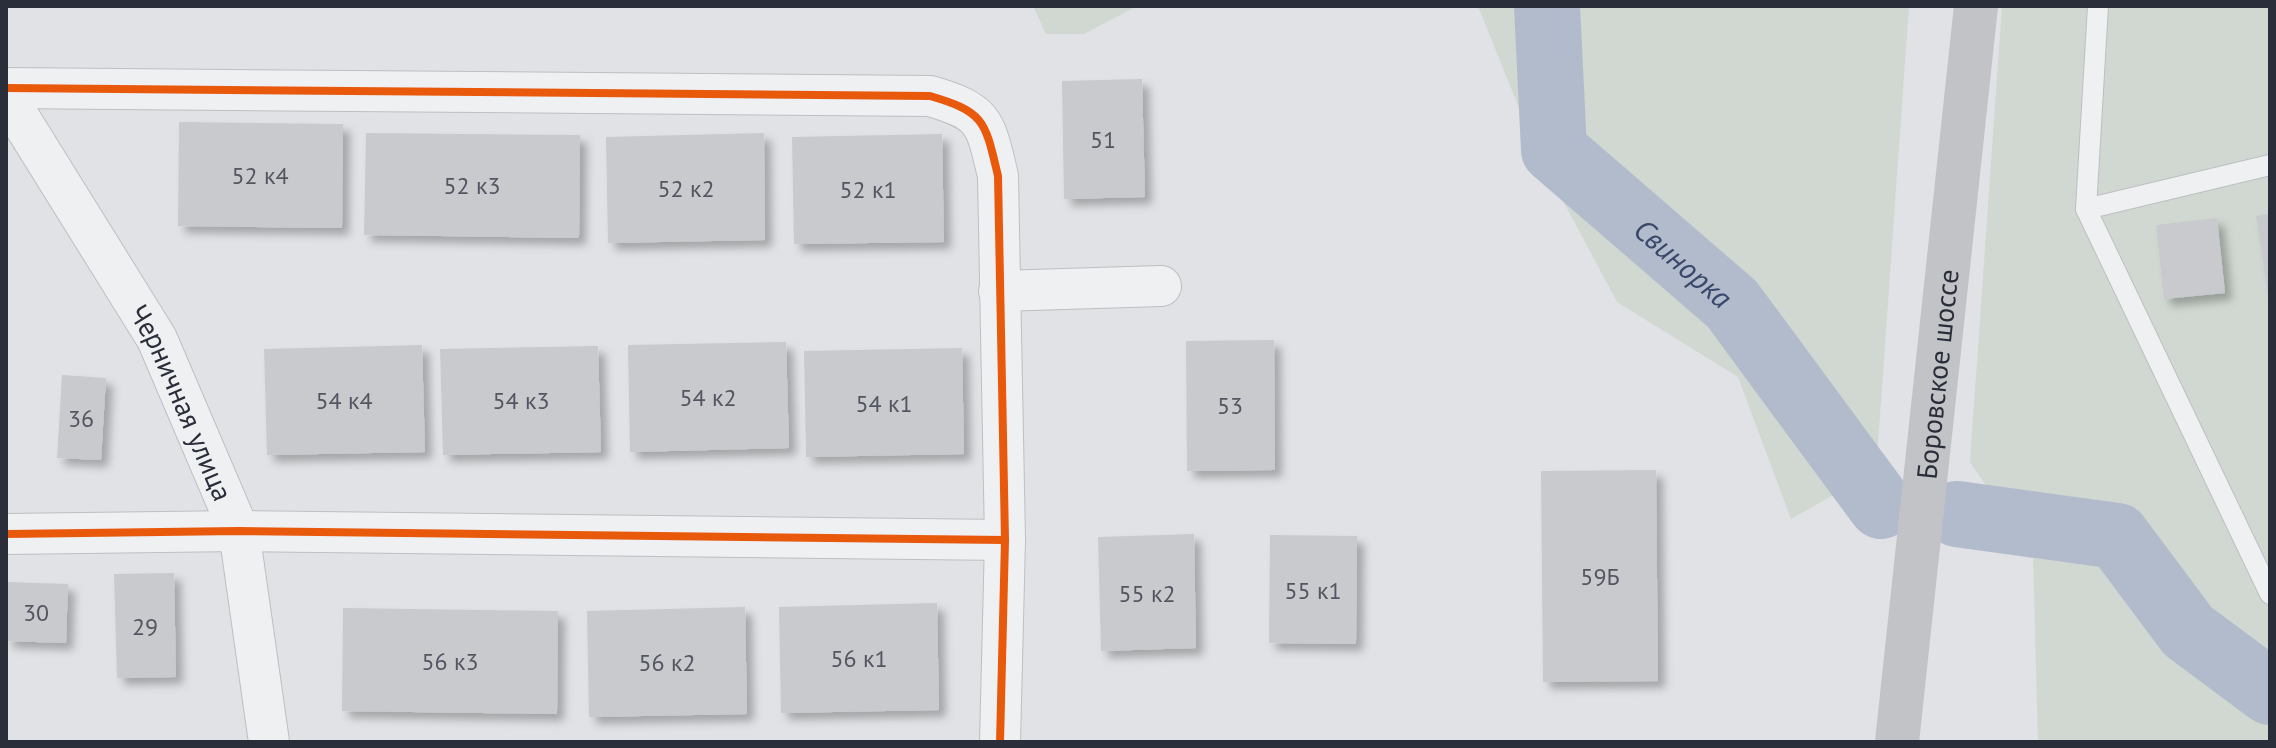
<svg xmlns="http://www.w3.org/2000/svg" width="2276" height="748" font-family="'PT Sans',sans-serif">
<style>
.green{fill:#d0d8d1}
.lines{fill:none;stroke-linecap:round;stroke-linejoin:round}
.river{stroke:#b2bbcc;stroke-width:66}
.building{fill:#c8cacd;filter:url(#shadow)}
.service-casing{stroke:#bdbfc2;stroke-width:22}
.minor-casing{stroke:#bdbfc2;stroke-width:42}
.service{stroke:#eff0f2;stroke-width:20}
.minor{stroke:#eff0f2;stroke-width:40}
.secondary{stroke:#c2c3c7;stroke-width:44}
.cycleway-casing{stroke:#eef0f4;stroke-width:13}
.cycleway{stroke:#e8590c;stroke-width:8}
.labels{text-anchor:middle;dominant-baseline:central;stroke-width:6;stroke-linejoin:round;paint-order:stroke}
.number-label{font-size:24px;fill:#535661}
.street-label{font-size:28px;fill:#2a2e3b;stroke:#eef0f4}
.water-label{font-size:30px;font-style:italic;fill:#39486a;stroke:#eef0f4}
</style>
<defs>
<filter id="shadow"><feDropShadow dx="7" dy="7" stdDeviation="4" flood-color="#0004"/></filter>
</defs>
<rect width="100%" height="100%" fill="#e0e2e5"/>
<!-- green -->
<g class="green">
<polygon points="1033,6 1137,6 1084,34 1046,34"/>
<polygon points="1478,6 1909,6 1876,471 1791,519 1738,377 1617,302 1536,150"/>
<polygon points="2002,6 2270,6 2270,742 2038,742 2033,554 1970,462"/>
</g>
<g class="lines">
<!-- river -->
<g class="river">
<path id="s1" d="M1547,6L1554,150L1732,304L1881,506"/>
<polyline points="1957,514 2117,536 2188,631 2270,692"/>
</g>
</g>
<!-- building -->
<g class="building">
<polygon points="1142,79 1145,197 1064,199 1062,81"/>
<polygon points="179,122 343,124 342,228 178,226"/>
<polygon points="366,133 580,135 579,238 364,235"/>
<polygon points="764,133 765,240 608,243 606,137"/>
<polygon points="942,134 944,242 794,244 792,137"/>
<polygon points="2270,214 2270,293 2268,293 2256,216"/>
<polygon points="2217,218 2225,293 2164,299 2156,225"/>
<polygon points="1274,340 1275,470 1187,471 1186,341"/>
<polygon points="786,342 789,448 630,452 628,345"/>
<polygon points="422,345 425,452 267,455 264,349"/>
<polygon points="598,346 601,452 443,455 440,349"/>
<polygon points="962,348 964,454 806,457 804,351"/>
<polygon points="62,375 106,378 101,460 57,458"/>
<polygon points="1656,470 1658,681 1543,682 1541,471"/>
<polygon points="1194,534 1196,648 1101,651 1098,537"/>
<polygon points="1270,535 1357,536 1356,644 1269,643"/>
<polygon points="174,573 176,677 117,678 114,574"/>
<polygon points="6,582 68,584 66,643 6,641"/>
<polygon points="937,603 939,710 781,713 779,607"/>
<polygon points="745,607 747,714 589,717 587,611"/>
<polygon points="343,608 558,611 557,714 342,711"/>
</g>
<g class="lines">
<defs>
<g id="service">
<polyline points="2098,6 2086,209 2270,594"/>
<polyline points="2086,209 2270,165"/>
</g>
<g id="minor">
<path d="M6,88L930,96C985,112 985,121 998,176L1005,540L1000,742"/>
<path id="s2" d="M6,96L157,339L239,531L269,742"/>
<polyline points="999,291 1161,286"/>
<polyline points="6,534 239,531 1005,540"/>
</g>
</defs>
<!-- service casing -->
<use href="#service" class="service-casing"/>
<!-- minor casing -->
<use href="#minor" class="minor-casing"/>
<!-- service -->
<use href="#service" class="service"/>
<!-- minor -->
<use href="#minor" class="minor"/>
<!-- secondary -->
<path class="secondary" id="s3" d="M1897,742L1976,6"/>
<defs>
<g id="cycleway">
<path d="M6,88L930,96C985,112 985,121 998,176L1005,540L1000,742"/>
<polyline points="6,534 239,531 1005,540"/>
</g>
</defs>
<!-- cycleway casing -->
<use href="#cycleway" class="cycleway-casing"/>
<!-- cycleway -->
<use href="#cycleway" class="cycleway"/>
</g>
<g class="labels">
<!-- number labels -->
<g class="number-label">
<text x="1103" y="139">51</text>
<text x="260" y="175">52 к4</text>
<text x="472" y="185">52 к3</text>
<text x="686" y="188">52 к2</text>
<text x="868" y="189">52 к1</text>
<text x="708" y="397">54 к2</text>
<text x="344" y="400">54 к4</text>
<text x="521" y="400">54 к3</text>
<text x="884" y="403">54 к1</text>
<text x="1230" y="405">53</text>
<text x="81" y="418">36</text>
<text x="1600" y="576">59Б</text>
<text x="1313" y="590">55 к1</text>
<text x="1147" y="593">55 к2</text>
<text x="36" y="612">30</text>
<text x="145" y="626">29</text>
<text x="859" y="658">56 к1</text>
<text x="450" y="661">56 к3</text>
<text x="667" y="662">56 к2</text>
</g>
<!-- street labels -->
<g class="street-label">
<text stroke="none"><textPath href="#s3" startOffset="370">Боровское шоссе</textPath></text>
<text stroke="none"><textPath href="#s2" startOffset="354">Черничная улица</textPath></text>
</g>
<!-- water labels -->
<g class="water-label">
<text stroke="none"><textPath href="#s1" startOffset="316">Свинорка</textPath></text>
</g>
</g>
<!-- border -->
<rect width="2276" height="748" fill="none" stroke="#2a2e3b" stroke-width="16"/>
</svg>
